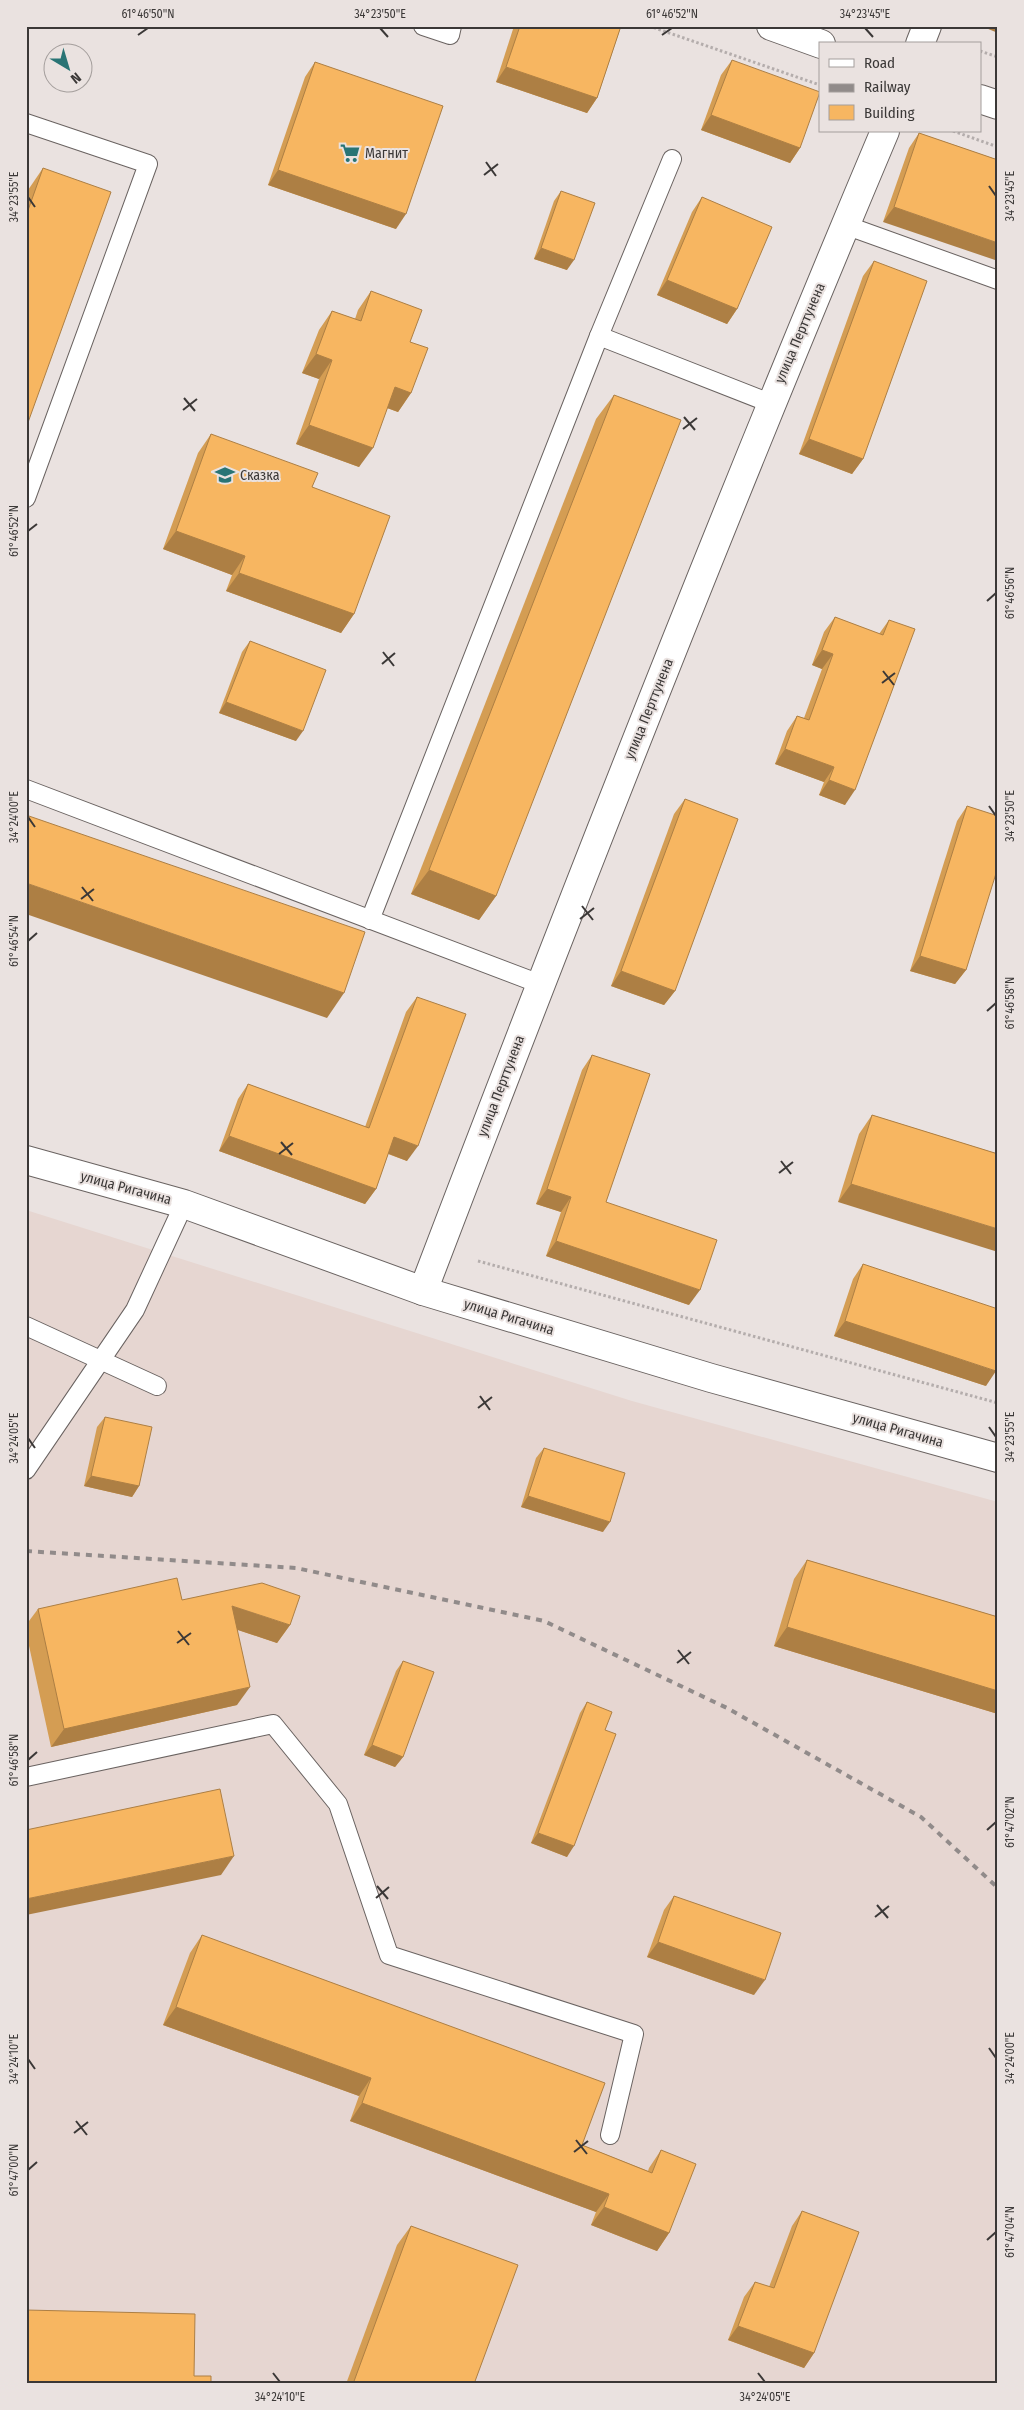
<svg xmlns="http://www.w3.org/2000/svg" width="1024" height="2410" font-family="'Fira Sans Condensed',sans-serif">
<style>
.built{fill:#e6d6d1}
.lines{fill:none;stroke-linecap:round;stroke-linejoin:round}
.lane-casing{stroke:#6a6361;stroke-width:20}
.street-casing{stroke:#6a6361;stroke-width:30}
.secondary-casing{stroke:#6a6361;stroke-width:30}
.path{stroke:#b4adac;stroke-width:3;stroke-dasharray:2.5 2.5;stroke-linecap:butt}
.lane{stroke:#fff;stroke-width:18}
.street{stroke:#fff;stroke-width:28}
.secondary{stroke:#fff;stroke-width:28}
.rail{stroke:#918b8a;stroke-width:4;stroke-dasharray:6 6;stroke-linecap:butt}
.wall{fill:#d49d53}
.shaded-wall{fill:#ad7f44}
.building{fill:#f7b661;stroke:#ad7f44}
.ticks{fill:none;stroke:#3b3837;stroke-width:2}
.labels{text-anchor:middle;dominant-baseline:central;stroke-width:4;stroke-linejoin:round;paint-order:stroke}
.poi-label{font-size:14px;fill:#3b3837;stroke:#eae2e0;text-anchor:start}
.street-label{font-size:14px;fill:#3b3837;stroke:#eae2e0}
.neatline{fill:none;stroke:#3b3837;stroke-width:2}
.ticks-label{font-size:12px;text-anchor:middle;fill:#3b3837}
</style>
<rect width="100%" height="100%" fill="#eae2e0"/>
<!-- built -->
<polygon class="built" points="26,1210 632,1401 998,1502 998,2384 26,2384"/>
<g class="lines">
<defs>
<g id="lane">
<polyline points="423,26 450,35 452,26"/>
<polyline points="26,123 148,164 26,498"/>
<polyline points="672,159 599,336 770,403"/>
<polyline points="845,225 998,280"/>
<polyline points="26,789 540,984"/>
<polyline points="370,920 599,336"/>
<polyline points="26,1326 157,1386"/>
<polyline points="26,1470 135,1310 184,1204"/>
<polyline points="26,1777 273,1724 338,1804 389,1955 634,2034 610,2135"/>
</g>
<g id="street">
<polyline points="920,44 927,26"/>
<path d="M423,1291C571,902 723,515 885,131"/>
</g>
<g id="secondary">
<polyline points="771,26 821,44"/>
<polyline points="980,99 998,105"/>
<polyline points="26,1160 184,1204 423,1291 711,1378 998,1458"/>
</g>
</defs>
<!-- lane casing -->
<use href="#lane" class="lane-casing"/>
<!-- street casing -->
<use href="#street" class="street-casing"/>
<!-- secondary casing -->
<use href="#secondary" class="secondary-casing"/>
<!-- path -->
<g class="path">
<polyline points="649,26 820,85"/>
<polyline points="980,51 998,57"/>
<polyline points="953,131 998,147"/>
<polyline points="478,1261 998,1403"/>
</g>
<!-- lane -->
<use href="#lane" class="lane"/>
<!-- street -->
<use href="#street" class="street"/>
<!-- secondary -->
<use href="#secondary" class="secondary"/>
<!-- rail -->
<polyline class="rail" points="26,1551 296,1568 544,1621 727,1708 921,1817 998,1888"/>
</g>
<!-- wall -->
<g class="wall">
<polygon points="514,26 621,26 597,98 587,113 496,82"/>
<polygon points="732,60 800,148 790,163 701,130 721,75"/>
<polygon points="315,62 396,229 268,185 305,77"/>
<polygon points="919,133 998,160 883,222 909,148"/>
<polygon points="43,168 26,428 26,193"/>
<polygon points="561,191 567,270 534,259 554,201"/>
<polygon points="702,197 737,309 727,324 657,295 692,212"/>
<polygon points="874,261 863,459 852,474 799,454 863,276"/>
<polygon points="371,291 410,342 411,393 398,412 387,408 359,467 296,444 319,379 302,373 319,330 332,311 355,319 358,310"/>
<polygon points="614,395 496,896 479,920 411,894 596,419"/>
<polygon points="211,434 312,487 354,614 341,633 226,591 232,575 163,549 198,453"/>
<polygon points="835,617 879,634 889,620 845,805 819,795 824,782 775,764 787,731 797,716 804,718 822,669 812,665 824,632"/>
<polygon points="250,641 296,741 219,713 242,652"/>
<polygon points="685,799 675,991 664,1005 611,986 674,814"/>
<polygon points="967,806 966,970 955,984 910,971 957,821"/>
<polygon points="417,997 407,1161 388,1154 376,1189 365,1204 219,1151 238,1099 248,1084 365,1127 406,1012"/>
<polygon points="592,1055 606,1202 689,1305 546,1256 561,1212 536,1204 582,1070"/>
<polygon points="872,1115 998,1154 838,1202 859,1134"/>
<polygon points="863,1264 986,1386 834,1336 853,1279"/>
<polygon points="105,1417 139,1486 132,1497 84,1486 97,1427"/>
<polygon points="544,1448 603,1532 521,1507 536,1458"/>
<polygon points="807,1560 998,1617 998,1714 774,1646 794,1579"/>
<polygon points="182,1600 290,1625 277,1643 238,1630 237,1705 51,1747 26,1632 26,1625 38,1609"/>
<polygon points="403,1661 403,1757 395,1767 364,1755 396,1671"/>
<polygon points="587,1702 605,1730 567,1857 531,1843 580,1713"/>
<polygon points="674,1896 754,1995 647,1957 664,1910"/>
<polygon points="202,1935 582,2145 648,2171 649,2168 661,2150 669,2233 657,2251 591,2225 596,2212 350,2121 359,2096 163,2025 190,1953"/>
<polygon points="802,2211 814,2353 804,2368 728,2340 744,2297 755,2282 769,2287 792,2226"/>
<polygon points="411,2226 474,2384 346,2384 397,2245"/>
</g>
<!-- shaded-wall -->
<g class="shaded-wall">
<polygon points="981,26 998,26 998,33"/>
<polygon points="506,67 597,98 587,113 496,82"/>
<polygon points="711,115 800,148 790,163 701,130"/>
<polygon points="278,170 406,214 396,229 268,185"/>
<polygon points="894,207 998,243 998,261 883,222"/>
<polygon points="541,248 574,260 567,270 534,259"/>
<polygon points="667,280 737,309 727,324 657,295"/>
<polygon points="316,354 332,360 319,379 302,373"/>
<polygon points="395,387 411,393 398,412 382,406"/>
<polygon points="309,425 373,448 359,467 296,444"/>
<polygon points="809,439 863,459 852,474 799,454"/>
<polygon points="176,531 245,556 232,575 163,549"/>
<polygon points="239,573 354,614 341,633 226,591"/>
<polygon points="822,650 833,654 822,669 812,665"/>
<polygon points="998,671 998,676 995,675"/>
<polygon points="226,702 303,731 296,741 219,713"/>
<polygon points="785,749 834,767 824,782 775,764"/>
<polygon points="829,780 855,790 845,805 819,795"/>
<polygon points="429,870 496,896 479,920 411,894"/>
<polygon points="26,883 344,993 327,1018 26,914"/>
<polygon points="920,956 966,970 955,984 910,971"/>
<polygon points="621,971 675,991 664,1005 611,986"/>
<polygon points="229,1136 376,1189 365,1204 219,1151"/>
<polygon points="394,1137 418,1146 407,1161 384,1152"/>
<polygon points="851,1184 998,1229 998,1252 838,1202"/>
<polygon points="547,1189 571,1197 561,1212 536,1204"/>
<polygon points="556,1241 700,1290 689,1305 546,1256"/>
<polygon points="845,1321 996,1371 986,1386 834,1336"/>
<polygon points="91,1476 139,1486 132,1497 84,1486"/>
<polygon points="528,1496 610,1522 603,1532 521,1507"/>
<polygon points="232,1606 290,1625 277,1643 220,1624"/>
<polygon points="787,1627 998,1691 998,1714 774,1646"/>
<polygon points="250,1687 237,1705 51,1747 64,1729"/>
<polygon points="372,1745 403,1757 395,1767 364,1755"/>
<polygon points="538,1833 574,1846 567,1857 531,1843"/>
<polygon points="234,1856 221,1875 26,1915 26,1899"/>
<polygon points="658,1942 765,1980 754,1995 647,1957"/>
<polygon points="176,2007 371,2078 359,2096 163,2025"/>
<polygon points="362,2103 609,2194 596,2212 350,2121"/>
<polygon points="604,2207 669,2233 657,2251 591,2225"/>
<polygon points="738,2326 814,2353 804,2368 728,2340"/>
</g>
<!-- building -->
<g class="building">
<polygon points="520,26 621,26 597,98 506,67"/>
<polygon points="732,60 820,92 800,148 711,115"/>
<polygon points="315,62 443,106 406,214 278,170"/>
<polygon points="919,133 998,160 998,243 894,207"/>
<polygon points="43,168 111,192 26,428 26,216"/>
<polygon points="561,191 595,203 574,260 541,248"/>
<polygon points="702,197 772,227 737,309 667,280"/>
<polygon points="874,261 927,281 863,459 809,439"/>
<polygon points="371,291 422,310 410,342 428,348 411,393 395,387 373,448 309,425 332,360 316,354 332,311 361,321"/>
<polygon points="614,395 681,420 496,896 429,870"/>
<polygon points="211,434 318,473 312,487 390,516 354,614 239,573 245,556 176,531"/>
<polygon points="835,617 883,635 889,620 915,629 855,790 829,780 834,767 785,749 797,716 809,720 833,654 822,650"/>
<polygon points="250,641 326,670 303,731 226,702"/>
<polygon points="685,799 738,819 675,991 621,971"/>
<polygon points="967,806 998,816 998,867 966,970 920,956"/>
<polygon points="26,815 365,932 344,993 26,883"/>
<polygon points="417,997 466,1014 418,1146 394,1137 376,1189 229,1136 248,1084 369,1128"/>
<polygon points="592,1055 650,1074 606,1202 717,1240 700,1290 556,1241 571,1197 547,1189"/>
<polygon points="872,1115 998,1154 998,1229 851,1184"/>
<polygon points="863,1264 998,1309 998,1366 996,1371 845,1321"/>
<polygon points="105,1417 152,1427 139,1486 91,1476"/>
<polygon points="544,1448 625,1473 610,1522 528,1496"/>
<polygon points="807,1560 998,1617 998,1691 787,1627"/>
<polygon points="177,1578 182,1600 262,1583 300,1596 290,1625 232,1606 250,1687 64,1729 38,1609"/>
<polygon points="403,1661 434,1672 403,1757 372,1745"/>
<polygon points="587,1702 612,1712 605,1730 616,1734 574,1846 538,1833"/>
<polygon points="220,1789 234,1856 26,1899 26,1830"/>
<polygon points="674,1896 781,1933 765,1980 658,1942"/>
<polygon points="202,1935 605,2083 582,2145 652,2173 661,2150 696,2164 669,2233 604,2207 609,2194 362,2103 371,2078 176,2007"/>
<polygon points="802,2211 859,2232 814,2353 738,2326 755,2282 774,2288"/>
<polygon points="411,2226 518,2265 474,2384 353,2384"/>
<polygon points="26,2310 195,2314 194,2376 211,2376 211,2384 26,2384"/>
</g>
<!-- ticks -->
<path class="ticks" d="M380,28L388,37M865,28L873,37M138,35L148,28M662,35L672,28M486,162L496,176M484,175L498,164M989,186L996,196M28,197L35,207M184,398L195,411M183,410L197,399M684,417L695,430M683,429L697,418M28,531L37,524M987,601L996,593M383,652L394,666M382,664L395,653M883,671L894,685M882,683L895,673M989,806L996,816M28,817L35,827M82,887L93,901M81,899L94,889M582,906L593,920M580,919L594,908M28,941L37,933M987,1011L996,1003M281,1142L292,1155M279,1154L293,1143M781,1161L791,1174M779,1173L793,1162M480,1396L490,1410M478,1408L492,1397M989,1427L996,1437M28,1438L35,1448M178,1631L189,1645M177,1643L191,1633M678,1650L689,1664M677,1663L691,1652M28,1760L37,1752M987,1830L996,1822M377,1886L388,1899M376,1898L389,1887M877,1905L888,1918M875,1917L889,1906M989,2048L996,2058M28,2059L35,2069M76,2121L87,2135M74,2133L88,2122M576,2140L587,2154M574,2152L588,2141M28,2170L37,2162M987,2240L996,2232M273,2373L280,2382M758,2373L765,2382"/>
<!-- icons -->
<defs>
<symbol id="supermarket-bare" viewBox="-9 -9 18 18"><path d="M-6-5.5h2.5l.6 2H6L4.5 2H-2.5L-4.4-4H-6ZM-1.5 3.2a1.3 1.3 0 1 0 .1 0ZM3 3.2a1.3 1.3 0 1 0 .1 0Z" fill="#297475" stroke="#eae2e0" stroke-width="2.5" paint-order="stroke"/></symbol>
<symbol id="school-bare" viewBox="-9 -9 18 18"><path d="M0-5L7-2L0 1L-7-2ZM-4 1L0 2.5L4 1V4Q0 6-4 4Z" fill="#297475" stroke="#eae2e0" stroke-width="2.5" paint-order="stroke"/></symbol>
</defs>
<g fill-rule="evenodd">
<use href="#supermarket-bare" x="336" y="139" width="28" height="28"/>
<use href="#school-bare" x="211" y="461" width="28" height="28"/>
</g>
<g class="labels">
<!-- poi labels -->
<g class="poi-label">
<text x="365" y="153">Магнит</text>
<text x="240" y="475">Сказка</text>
</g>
<!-- street labels -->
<g class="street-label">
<text transform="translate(800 333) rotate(-67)">улица Перттунена</text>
<text transform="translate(649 709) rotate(-68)">улица Перттунена</text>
<text transform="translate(501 1086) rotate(-69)">улица Перттунена</text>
<text transform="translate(126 1188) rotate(15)">улица Ригачина</text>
<text transform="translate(509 1317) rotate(17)">улица Ригачина</text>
<text transform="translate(898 1430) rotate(16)">улица Ригачина</text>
</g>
</g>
<!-- border -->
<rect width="1024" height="2410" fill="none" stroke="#eae2e0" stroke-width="55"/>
<!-- legend -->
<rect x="819" y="42" width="162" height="90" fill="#eae2e0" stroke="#a49e9c"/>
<rect x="829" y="59" width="25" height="8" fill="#ffffff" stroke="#a49e9c"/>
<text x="864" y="68" font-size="15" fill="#3b3837">Road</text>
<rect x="829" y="84" width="25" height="8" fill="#918b8a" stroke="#a49e9c"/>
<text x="864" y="92" font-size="15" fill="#3b3837">Railway</text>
<rect x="829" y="105" width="25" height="15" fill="#f7b661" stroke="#a49e9c"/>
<text x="864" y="118" font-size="15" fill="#3b3837">Building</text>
<!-- north arrow -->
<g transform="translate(68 68) rotate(142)"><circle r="24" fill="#eae2e0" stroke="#a49e9c"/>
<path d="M0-4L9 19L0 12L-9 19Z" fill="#297475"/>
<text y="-8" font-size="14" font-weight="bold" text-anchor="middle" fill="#3b3837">N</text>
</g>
<rect x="28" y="28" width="968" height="2354" class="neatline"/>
<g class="ticks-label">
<text x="148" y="18">61°46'50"N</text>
<text x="380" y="18">34°23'50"E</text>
<text x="672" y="18">61°46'52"N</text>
<text x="865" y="18">34°23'45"E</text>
<text transform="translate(1010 196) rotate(-90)" y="4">34°23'45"E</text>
<text transform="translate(14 197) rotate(-90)" y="4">34°23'55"E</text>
<text transform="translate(14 531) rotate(-90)" y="4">61°46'52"N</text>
<text transform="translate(1010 593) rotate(-90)" y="4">61°46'56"N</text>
<text transform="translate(1010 816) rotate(-90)" y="4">34°23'50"E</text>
<text transform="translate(14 817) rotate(-90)" y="4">34°24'00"E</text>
<text transform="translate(14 941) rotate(-90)" y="4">61°46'54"N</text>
<text transform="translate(1010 1003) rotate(-90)" y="4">61°46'58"N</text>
<text transform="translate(1010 1437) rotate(-90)" y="4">34°23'55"E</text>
<text transform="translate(14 1438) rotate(-90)" y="4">34°24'05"E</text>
<text transform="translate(14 1760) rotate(-90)" y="4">61°46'58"N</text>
<text transform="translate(1010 1822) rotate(-90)" y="4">61°47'02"N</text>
<text transform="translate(1010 2058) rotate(-90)" y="4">34°24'00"E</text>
<text transform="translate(14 2059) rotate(-90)" y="4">34°24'10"E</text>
<text transform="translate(14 2170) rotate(-90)" y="4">61°47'00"N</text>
<text transform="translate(1010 2232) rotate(-90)" y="4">61°47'04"N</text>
<text x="280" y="2401">34°24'10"E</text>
<text x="765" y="2401">34°24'05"E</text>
</g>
</svg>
